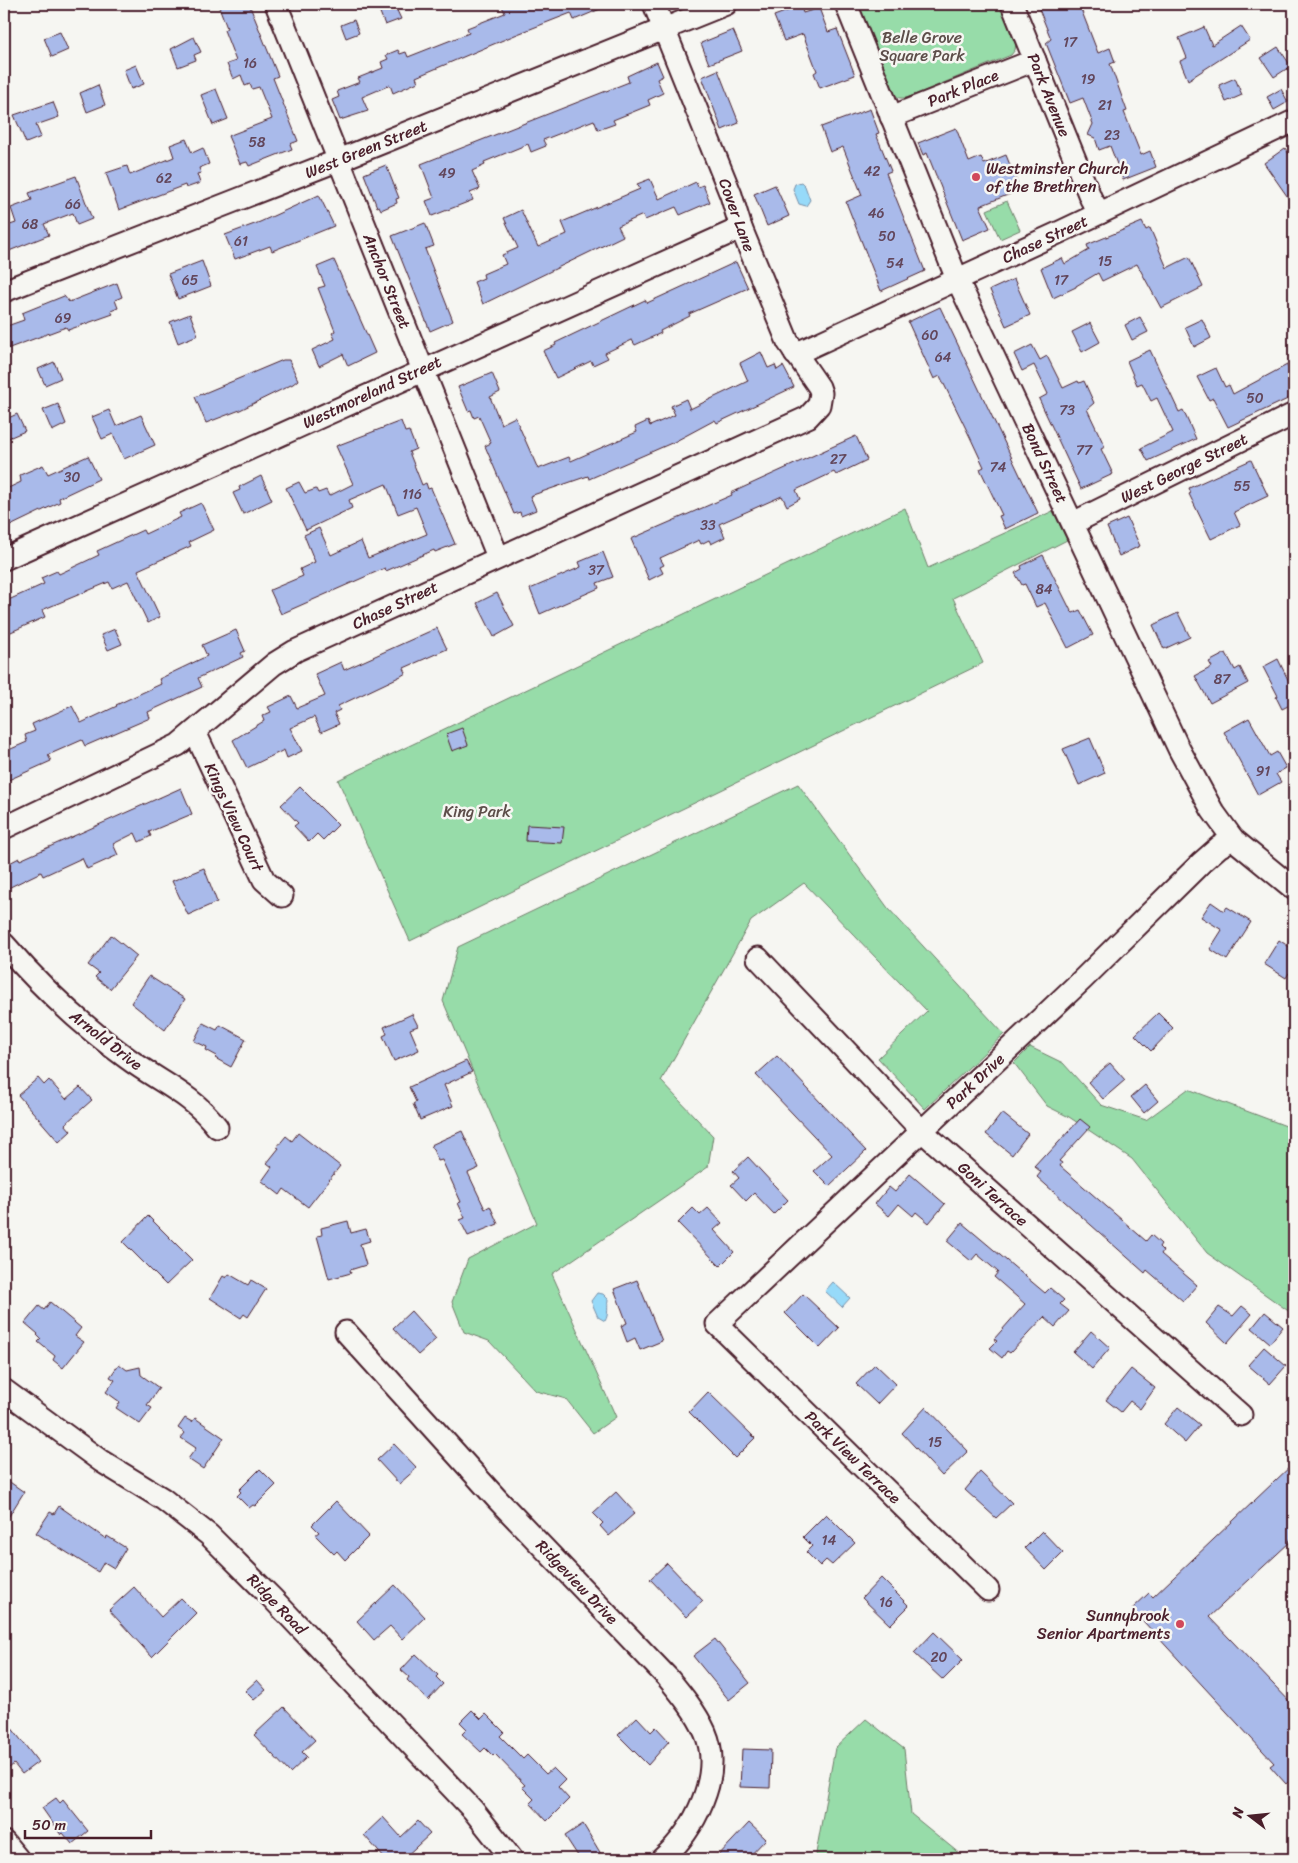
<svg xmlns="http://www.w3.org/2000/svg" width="1298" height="1863" font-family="Sriracha,sans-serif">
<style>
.green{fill:#97dca9;stroke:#707e6a}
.water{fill:#97daf9;stroke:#788fa7}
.building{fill:#a9baea;stroke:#4a1f2b}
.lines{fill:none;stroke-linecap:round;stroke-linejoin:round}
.minor-casing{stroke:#4a1f2b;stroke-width:25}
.minor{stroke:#f6f6f2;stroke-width:21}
.poi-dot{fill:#d1495b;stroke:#f6f6f2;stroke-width:2}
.labels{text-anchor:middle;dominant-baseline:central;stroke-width:5;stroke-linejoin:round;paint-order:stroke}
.number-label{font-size:14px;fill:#62465b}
.park-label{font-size:16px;fill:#5d4e4a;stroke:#f6f6f2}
.street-label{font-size:16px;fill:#4a1f2b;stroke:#f6f6f2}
.poi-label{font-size:16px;fill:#4a1f2b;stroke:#f6f6f2;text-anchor:start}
</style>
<rect width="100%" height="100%" fill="#f6f6f2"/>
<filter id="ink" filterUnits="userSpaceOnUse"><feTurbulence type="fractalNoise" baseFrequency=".02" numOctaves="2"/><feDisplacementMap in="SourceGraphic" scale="10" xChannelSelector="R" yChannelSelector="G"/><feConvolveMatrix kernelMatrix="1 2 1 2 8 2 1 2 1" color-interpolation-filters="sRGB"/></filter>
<g filter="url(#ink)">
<!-- green -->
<g class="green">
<polygon points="858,4 1000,4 1016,43 1015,50 1011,55 907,98 899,98 893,93"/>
<polygon points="1007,201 1020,230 1000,239 987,210"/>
<polygon points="905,508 928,568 1053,511 1067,540 953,598 983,663 410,941 338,780"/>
<polygon points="798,784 888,908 1004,1034 925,1109 878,1058 927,1011 804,883 751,921 661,1081 713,1136 708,1167 552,1274 616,1417 593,1433 566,1399 536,1391 489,1341 464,1332 452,1302 468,1259 537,1223 443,1001 458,947"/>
<polygon points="1030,1047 1063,1063 1101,1105 1146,1120 1188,1089 1294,1129 1294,1315 1207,1253 1132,1159 1069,1117 1047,1106 1014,1063"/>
<polygon points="866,1719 904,1749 911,1814 966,1859 815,1859 835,1748"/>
</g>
<!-- water -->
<g class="water">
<polygon points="801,182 805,186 810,200 806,206 799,204 793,189 795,184"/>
<polygon points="833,1282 850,1298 842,1307 825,1291"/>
<path d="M597,1293L603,1294L608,1299C607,1306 609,1315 605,1321L598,1317L591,1301Z"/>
</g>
<!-- building -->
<g class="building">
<polygon points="218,4 249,4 278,76 273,78 298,141 290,144 292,149 249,166 247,162 240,164 228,136 272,119 259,87 252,89 250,84 245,86 241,75 233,79 227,64 236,61 224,30 227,28"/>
<polygon points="394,4 401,19 385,25 379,10"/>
<polygon points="501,4 612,4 574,20 571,13 515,35 416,77 418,82 393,93 390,85 362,97 368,111 340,120 332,100 339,97 337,91 360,82 358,78 383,68 381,62 388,59 386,55 398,50 400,54 406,52 408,57 469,33 467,28 505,13"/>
<polygon points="1041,4 1079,4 1098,53 1110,48 1115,62 1110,64 1127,111 1124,112 1141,155 1150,151 1156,167 1123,180 1110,146 1099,150 1095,138 1088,135 1093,124 1083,98 1070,103 1046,43 1051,39 1039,9 1042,8"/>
<polygon points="801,6 803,13 819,8 828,32 837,29 855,75 820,88 814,73 817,71 803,34 784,41 774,16"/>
<polygon points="354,20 359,33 346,38 341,25"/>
<polygon points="1241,26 1250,40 1188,80 1180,61 1187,58 1179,38 1204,27 1212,45"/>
<polygon points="733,30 742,51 709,64 701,43"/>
<polygon points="60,32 68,50 52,57 44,38"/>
<polygon points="194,37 201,52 194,55 196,60 178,67 171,49"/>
<polygon points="1278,47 1291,66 1274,77 1261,58"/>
<polygon points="657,62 663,76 657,79 663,93 648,100 650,105 613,120 615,124 598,130 594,120 543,140 546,146 531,152 528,144 484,162 485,165 472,171 480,189 470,193 473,200 432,216 426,201 434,198 421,164 629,82 627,76"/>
<polygon points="136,65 144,84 131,89 124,70"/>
<polygon points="718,70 739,123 722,130 702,77"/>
<polygon points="1235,78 1242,95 1226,102 1219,85"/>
<polygon points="98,85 105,105 87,112 80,93"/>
<polygon points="216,89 228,119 213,125 201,95"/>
<polygon points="1281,89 1288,102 1274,110 1267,97"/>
<polygon points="53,102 59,117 36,125 41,137 26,143 14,115"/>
<polygon points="870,109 879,133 876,134 891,171 886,173 925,271 881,291 846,202 862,195 843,147 830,152 821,127"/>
<polygon points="956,128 969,162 981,157 984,164 1006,155 1020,190 980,206 990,228 962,240 927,153 923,155 918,143"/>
<polygon points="186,139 192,153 203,148 209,164 199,168 201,173 197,174 200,183 186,188 185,185 119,210 106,173 127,166 130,175 174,157 170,145"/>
<polygon points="1285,148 1294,161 1294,206 1264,163"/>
<polygon points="386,165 399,198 396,199 397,203 381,210 379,206 377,207 364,174"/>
<polygon points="76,176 92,219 77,225 73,213 44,224 49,235 4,253 4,227 16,223 11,208 32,200 29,193"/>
<polygon points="650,179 659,199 696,182 698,187 703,185 710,202 680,215 676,207 645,220 643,215 618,226 623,236 483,304 474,282 484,278 483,274 506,264 502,255 518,248 504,218 521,210 538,247 567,234 562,222 640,189 637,184"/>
<polygon points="775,185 789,216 767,226 754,194"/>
<polygon points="319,195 334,226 272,251 270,246 235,259 225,235 260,222"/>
<polygon points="1142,222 1146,230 1150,228 1167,268 1189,257 1203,287 1161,308 1137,264 1102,281 1098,273 1076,286 1076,287 1053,298 1041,268 1062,258 1065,264 1089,250 1087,245"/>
<polygon points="425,223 434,246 425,249 453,321 430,331 392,236"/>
<polygon points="334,260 375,353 348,366 343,354 319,366 312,350 335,339 332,333 335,331 318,288 325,286 317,267"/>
<polygon points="202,261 211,286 178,299 168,274"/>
<polygon points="736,262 748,288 689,314 690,316 660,331 661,333 635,345 632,340 605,353 608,358 593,365 591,361 556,378 543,351 556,345 555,343 645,300 647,303"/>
<polygon points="1014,279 1030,315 1006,326 990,290"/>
<polygon points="117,283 122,297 115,300 118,308 111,311 113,314 68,330 66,327 4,350 4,327 24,320 22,313 64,296 69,302"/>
<polygon points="940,307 1038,513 1005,529 999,516 1002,515 980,469 984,467 970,437 940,376 934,379 908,322"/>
<polygon points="190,314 198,335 178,343 170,322"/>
<polygon points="1140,317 1148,332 1132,340 1125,325"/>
<polygon points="1202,319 1211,338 1194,347 1185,327"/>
<polygon points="1090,323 1100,342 1082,352 1072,332"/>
<polygon points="1032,345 1040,360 1047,356 1063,388 1078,381 1079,383 1084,381 1094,403 1087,409 1105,447 1101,449 1113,474 1081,489 1039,399 1048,394 1034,365 1022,371 1014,354"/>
<polygon points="1150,350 1179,412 1183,410 1196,439 1148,461 1141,448 1173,432 1157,398 1151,401 1142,383 1137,385 1127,361"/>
<polygon points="761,352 768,368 775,365 777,370 783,366 794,387 717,423 715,420 674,442 589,479 588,476 530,496 536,510 521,516 520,512 514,514 485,446 491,443 479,416 474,418 471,410 468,411 458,387 492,373 500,392 490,397 501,424 515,417 538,469 569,457 571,461 637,432 635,427 648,421 650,426 675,415 671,406 686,399 690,409 748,381 740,363"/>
<polygon points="283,360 289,360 298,380 293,384 240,410 206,423 195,397"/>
<polygon points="54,362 61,378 45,385 38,369"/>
<polygon points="1287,365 1294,381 1294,396 1228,427 1213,398 1209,400 1197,377 1216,368 1225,387 1229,385 1233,394"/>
<polygon points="58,404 66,424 52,431 43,410"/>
<polygon points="109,410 116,426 141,415 155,445 124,459 113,434 102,439 92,417"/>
<polygon points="17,414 25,431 4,440 4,420"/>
<polygon points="401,421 405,432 409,431 416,449 409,452 422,485 426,483 428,489 431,488 455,544 435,552 434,550 386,571 385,568 281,614 270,590 303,576 300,569 315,562 304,535 319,528 331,555 361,541 368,558 427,534 416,507 398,514 386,484 349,500 352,508 306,530 286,488 299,482 305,493 316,489 318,493 326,490 329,496 353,484 336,446"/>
<polygon points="856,436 867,460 836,475 834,472 796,490 800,499 787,506 782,496 719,524 725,537 711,544 709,540 701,544 699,540 660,558 664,565 660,567 663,573 649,580 631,539 732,495 731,493"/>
<polygon points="88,456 99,479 59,498 60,502 4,529 4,490 21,482 20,475 43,465 48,474"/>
<polygon points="1251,460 1268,496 1234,512 1240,525 1211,539 1189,494 1191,493 1189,488"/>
<polygon points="261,476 272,500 243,514 233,493 240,490 239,487"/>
<polygon points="201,503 214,530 189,542 191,546 138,570 160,617 148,623 128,581 112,588 109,582 42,610 45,617 4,635 4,602 44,584 41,578 57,571 59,574 99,555 97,551 143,530 145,534 181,517 179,513"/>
<polygon points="1127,518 1140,546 1119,556 1107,527"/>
<polygon points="603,552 613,577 597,583 599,588 540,614 530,589 581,567 579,562"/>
<polygon points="1043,555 1071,611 1073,613 1080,610 1093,635 1068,648 1045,603 1036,607 1025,584 1022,585 1015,573 1022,569 1021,566"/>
<polygon points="497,593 514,626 494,637 477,603"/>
<polygon points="1178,613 1190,637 1164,649 1153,625"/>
<polygon points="437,628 447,649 404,668 406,673 401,676 338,706 340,710 334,713 339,724 321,732 314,717 290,728 302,751 287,758 284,750 247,768 233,740 264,721 262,716 271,712 268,707 291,696 297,708 325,696 315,674 341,662 344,670"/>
<polygon points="115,629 122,644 108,650 101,635"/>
<polygon points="236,630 245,651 241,653 243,657 198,678 202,687 148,712 150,718 85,746 82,740 48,755 51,761 4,782 4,752 27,742 25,735 35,731 32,724 72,706 81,723 117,706 116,705 161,684 159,679 207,656 202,645"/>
<polygon points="1226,653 1235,670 1240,667 1248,683 1210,703 1195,676 1212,667 1209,662"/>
<polygon points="1278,659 1294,692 1294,703 1282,709 1276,697 1278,696 1263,667"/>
<polygon points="1249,718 1270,756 1277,752 1286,768 1276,774 1281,782 1258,795 1224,732"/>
<polygon points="462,728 468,745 452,751 446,734"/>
<polygon points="1090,738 1105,773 1079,785 1063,749"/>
<polygon points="300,787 338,825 323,840 317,834 309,842 294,826 298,823 281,805"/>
<polygon points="181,788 192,814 149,832 151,836 139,842 135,833 113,844 118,855 87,869 82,858 43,876 41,872 4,890 4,866 19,858 20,860"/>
<polygon points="527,825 564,827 562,843 526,841"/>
<polygon points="204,868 217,902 188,915 172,881"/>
<polygon points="1211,902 1224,911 1227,907 1251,922 1227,960 1210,949 1222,930 1201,917"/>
<polygon points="111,935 137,956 110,989 95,977 99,973 88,965"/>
<polygon points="1279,940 1294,950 1294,976 1289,973 1286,978 1264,964"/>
<polygon points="149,976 185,999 165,1030 131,1003"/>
<polygon points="1158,1013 1173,1028 1151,1051 1135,1035"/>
<polygon points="412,1014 418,1026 410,1029 419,1050 394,1061 383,1036 387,1034 384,1027"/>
<polygon points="203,1023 217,1030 220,1025 246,1039 231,1067 215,1058 217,1056 206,1050 207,1047 194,1041"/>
<polygon points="777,1056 866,1151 829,1186 814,1171 832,1155 756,1075"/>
<polygon points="466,1061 472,1072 444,1085 453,1106 420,1120 413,1104 416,1102 409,1087"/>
<polygon points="1110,1063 1125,1080 1103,1099 1088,1082"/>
<polygon points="38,1078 44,1085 49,1080 66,1099 80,1087 92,1100 65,1124 71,1131 59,1142 18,1095"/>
<polygon points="1145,1085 1158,1101 1144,1113 1131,1097"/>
<polygon points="1002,1113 1028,1134 1012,1155 986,1134"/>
<polygon points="1080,1119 1090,1127 1059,1161 1062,1163 1060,1166 1146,1241 1151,1235 1161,1244 1159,1247 1163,1251 1161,1254 1197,1285 1183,1301 1147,1270 1145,1273 1037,1177 1041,1172 1034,1166 1045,1154 1047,1155"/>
<polygon points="462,1131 479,1168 468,1173 485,1209 490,1206 498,1224 468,1236 460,1220 465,1218 458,1203 461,1202 442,1160 438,1161 431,1145"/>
<polygon points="298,1133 340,1166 308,1207 284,1189 280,1195 262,1181 272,1167 267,1163 279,1148 277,1147 286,1136 292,1141"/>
<polygon points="748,1157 788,1200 774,1214 754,1193 746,1201 731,1185 739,1178 733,1171"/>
<polygon points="910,1174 945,1204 929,1223 916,1212 913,1216 899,1204 889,1216 875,1204 889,1187 895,1192"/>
<polygon points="693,1208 700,1215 708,1208 722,1223 714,1230 734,1252 720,1266 678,1223"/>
<polygon points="148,1216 192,1260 166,1285 123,1242"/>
<polygon points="348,1221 351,1233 366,1229 370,1241 360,1244 366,1265 350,1270 351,1273 329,1279 317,1236 322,1235 321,1228"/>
<polygon points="962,1223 1045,1293 1050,1288 1064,1300 1060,1304 1069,1311 1055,1327 1044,1317 1010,1353 1007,1351 1002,1358 990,1348 997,1341 994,1339 1025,1304 994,1277 998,1272 977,1254 971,1261 947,1241"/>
<polygon points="229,1274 248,1285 251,1280 266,1289 248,1317 244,1314 241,1318 210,1298 223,1276 226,1278"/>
<polygon points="637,1280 662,1341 640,1350 635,1338 627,1342 621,1326 627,1323 614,1289"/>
<polygon points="803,1294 839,1328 820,1348 785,1313"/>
<polygon points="50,1302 81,1328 75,1336 84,1342 63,1368 53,1360 55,1356 38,1342 41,1339 37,1335 38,1334 25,1323 39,1306 44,1310"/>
<polygon points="1242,1306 1252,1314 1227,1343 1206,1323 1219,1307 1233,1316"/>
<polygon points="411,1311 436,1339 418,1355 393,1328"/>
<polygon points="1265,1312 1283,1327 1270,1343 1252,1328"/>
<polygon points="1091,1331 1110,1348 1092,1369 1073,1352"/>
<polygon points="1264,1347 1286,1366 1270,1384 1248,1365"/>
<polygon points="119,1364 127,1370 140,1367 141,1375 159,1388 147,1405 152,1408 140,1424 116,1408 120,1402 106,1392 115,1380 110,1377"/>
<polygon points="875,1364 896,1384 877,1404 856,1384"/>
<polygon points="1131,1369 1155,1388 1140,1409 1130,1401 1121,1412 1106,1400"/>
<polygon points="708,1392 755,1438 735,1458 689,1412"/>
<polygon points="926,1407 968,1451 942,1476 902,1433"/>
<polygon points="1178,1407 1200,1425 1185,1443 1164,1424"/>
<polygon points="185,1418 192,1422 195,1418 224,1438 203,1469 188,1459 196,1448 181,1438 185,1433 178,1428"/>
<polygon points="394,1444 417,1468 399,1484 377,1460"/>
<polygon points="1294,1463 1294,1535 1289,1541 1290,1542 1209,1617 1294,1706 1294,1776 1286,1784 1270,1766 1274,1763 1132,1609 1149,1593 1153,1597"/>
<polygon points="260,1469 276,1485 255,1506 253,1505 249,1508 237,1496 241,1492 239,1490"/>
<polygon points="980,1472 1012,1503 996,1518 965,1490"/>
<polygon points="4,1478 24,1492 4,1524"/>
<polygon points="616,1492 635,1513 609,1536 600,1526 603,1523 593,1513"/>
<polygon points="336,1501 369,1536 345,1560 337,1551 334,1554 315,1535 319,1532 312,1525"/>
<polygon points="59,1506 106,1539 107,1536 126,1548 114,1568 104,1562 98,1572 36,1533 50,1512 54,1514"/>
<polygon points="826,1514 855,1543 832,1565 826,1560 820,1566 806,1552 812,1546 803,1537"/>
<polygon points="1042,1531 1063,1553 1046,1570 1025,1548"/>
<polygon points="667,1563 703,1601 686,1617 650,1579"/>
<polygon points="881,1578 909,1606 890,1625 862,1598"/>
<polygon points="395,1585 425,1617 402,1639 390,1626 374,1640 357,1621"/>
<polygon points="134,1587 161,1617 181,1598 196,1613 152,1657 109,1610"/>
<polygon points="934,1632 963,1660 943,1680 914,1653"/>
<polygon points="715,1639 750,1683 729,1700 693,1656"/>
<polygon points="416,1654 438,1675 436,1677 443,1684 428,1700 407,1680 409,1677 401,1670"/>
<polygon points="257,1680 266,1690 254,1700 245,1691"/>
<polygon points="284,1707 315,1740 302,1752 307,1757 290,1773 254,1735"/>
<polygon points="472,1710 481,1719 486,1714 504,1732 500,1736 523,1759 527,1755 546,1774 553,1768 565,1780 558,1787 569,1799 547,1821 530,1803 534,1799 522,1787 525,1785 495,1754 493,1756 485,1748 481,1752 462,1734 467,1729 460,1722"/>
<polygon points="637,1717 651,1732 656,1727 669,1741 648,1765 618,1735"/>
<polygon points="4,1718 38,1762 22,1774 14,1764 4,1772"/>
<polygon points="742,1749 771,1750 770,1788 740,1787"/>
<polygon points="56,1798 60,1803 63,1800 88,1831 72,1844 63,1833 61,1835 42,1808"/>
<polygon points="383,1817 401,1837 418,1821 430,1834 403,1859 385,1859 364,1835"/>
<polygon points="749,1823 766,1839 747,1859 715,1859"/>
<polygon points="583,1824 604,1859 580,1859 565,1836"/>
</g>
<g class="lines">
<defs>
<g id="minor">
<polyline points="276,4 498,557"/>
<polyline points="846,4 957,279 1179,749 1212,810 1233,839 1294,889"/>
<polyline points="1012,4 1091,199 1100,213"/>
<polyline points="891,117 1035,60"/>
<polyline points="4,291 339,160 726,4"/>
<polyline points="795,354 1060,232 1294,121"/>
<polyline points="1073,523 1294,414"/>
<polyline points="4,559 741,228"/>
<polyline points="195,732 264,880 282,896"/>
<polyline points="4,828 178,745 274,664 295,651 808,417 819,405 821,393 819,387 788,342 741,228 731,195 654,4"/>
<path d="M4,944C41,987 81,1025 127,1058C159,1082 192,1094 217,1127"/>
<polyline points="758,958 922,1131 1241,1415"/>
<path d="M346,1332L497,1499L668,1678C682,1695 696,1712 705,1732C724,1775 694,1831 662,1859"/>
<polyline points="4,1390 101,1461 163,1499 209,1535 273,1599 473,1810 512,1859"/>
<polyline points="988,1590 717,1324 1083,979 1202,862 1219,847 1233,839"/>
<polyline points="4,1842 18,1859"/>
</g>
</defs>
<!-- minor casing -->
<use href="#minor" class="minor-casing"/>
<!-- minor -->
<use href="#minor" class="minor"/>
</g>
</g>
<!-- markers -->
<g class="poi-dot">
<circle cx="976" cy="177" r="5"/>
<circle cx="1180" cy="1624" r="5"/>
</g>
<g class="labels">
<!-- number labels -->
<g class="number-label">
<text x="1070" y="42">17</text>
<text x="250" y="63">16</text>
<text x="1088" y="79">19</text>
<text x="1105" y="105">21</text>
<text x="1112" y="135">23</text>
<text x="257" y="142">58</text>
<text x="872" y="171">42</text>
<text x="447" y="173">49</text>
<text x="164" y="178">62</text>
<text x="73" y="204">66</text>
<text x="876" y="213">46</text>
<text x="30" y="224">68</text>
<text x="887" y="236">50</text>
<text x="241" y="241">61</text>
<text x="1105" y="261">15</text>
<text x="895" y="263">54</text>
<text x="190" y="280">65</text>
<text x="1061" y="280">17</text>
<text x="63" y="318">69</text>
<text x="930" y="335">60</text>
<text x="943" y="357">64</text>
<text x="1255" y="398">50</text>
<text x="1067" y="410">73</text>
<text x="1084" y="450">77</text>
<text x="838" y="459">27</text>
<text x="998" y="467">74</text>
<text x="72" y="477">30</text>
<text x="1242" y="486">55</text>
<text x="412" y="494">116</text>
<text x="708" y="525">33</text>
<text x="596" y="570">37</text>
<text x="1044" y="589">84</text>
<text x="1222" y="679">87</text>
<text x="1263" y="771">91</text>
<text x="935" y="1442">15</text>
<text x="829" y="1540">14</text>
<text x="886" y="1602">16</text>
<text x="939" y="1657">20</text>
</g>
<!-- park labels -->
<g class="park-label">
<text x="922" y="37">Belle Grove<tspan x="922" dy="18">Square Park</tspan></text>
<text x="477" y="811">King Park</text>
</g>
<!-- street labels -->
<g class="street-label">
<text transform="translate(963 88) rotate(-22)">Park Place</text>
<text transform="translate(1049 95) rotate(68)">Park Avenue</text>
<text transform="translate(366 149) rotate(-22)">West Green Street</text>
<text transform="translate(737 215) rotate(70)">Cover Lane</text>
<text transform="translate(1045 239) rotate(-25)">Chase Street</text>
<text transform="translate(387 281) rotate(68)">Anchor Street</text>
<text transform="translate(372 392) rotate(-25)">Westmoreland Street</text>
<text transform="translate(1045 463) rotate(65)">Bond Street</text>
<text transform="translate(1184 468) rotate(-26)">West George Street</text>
<text transform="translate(395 605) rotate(-25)">Chase Street</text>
<text transform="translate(234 817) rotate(65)">Kings View Court</text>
<text transform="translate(106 1040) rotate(38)">Arnold Drive</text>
<text transform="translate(975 1081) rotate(-43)">Park Drive</text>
<text transform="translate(993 1194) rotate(42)">Goni Terrace</text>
<text transform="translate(853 1457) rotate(44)">Park View Terrace</text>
<text transform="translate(577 1582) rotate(46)">Ridgeview Drive</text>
<text transform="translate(277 1604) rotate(46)">Ridge Road</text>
</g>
<!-- poi labels -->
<g class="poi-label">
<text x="986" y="168">Westminster Church<tspan x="986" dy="18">of the Brethren</tspan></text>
<text x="1170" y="1615" text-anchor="end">Sunnybrook<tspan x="1170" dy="18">Senior Apartments</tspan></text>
</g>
</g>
<!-- margin -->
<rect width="1298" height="1863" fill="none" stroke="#f6f6f2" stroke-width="20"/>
<rect x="10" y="10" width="1278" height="1843" fill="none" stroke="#4a1f2b" stroke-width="2" filter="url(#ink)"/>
<!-- north arrow -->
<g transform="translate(1250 1816) rotate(286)" stroke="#f6f6f2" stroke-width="4" paint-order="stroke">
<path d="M0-4L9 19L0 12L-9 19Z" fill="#4a1f2b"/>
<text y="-8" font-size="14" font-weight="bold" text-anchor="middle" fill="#4a1f2b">N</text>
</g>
<!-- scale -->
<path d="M25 1830v8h126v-8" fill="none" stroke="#4a1f2b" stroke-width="2.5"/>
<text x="32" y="1830" font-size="15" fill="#4a1f2b" stroke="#f6f6f2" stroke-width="4" paint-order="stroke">50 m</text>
</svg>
